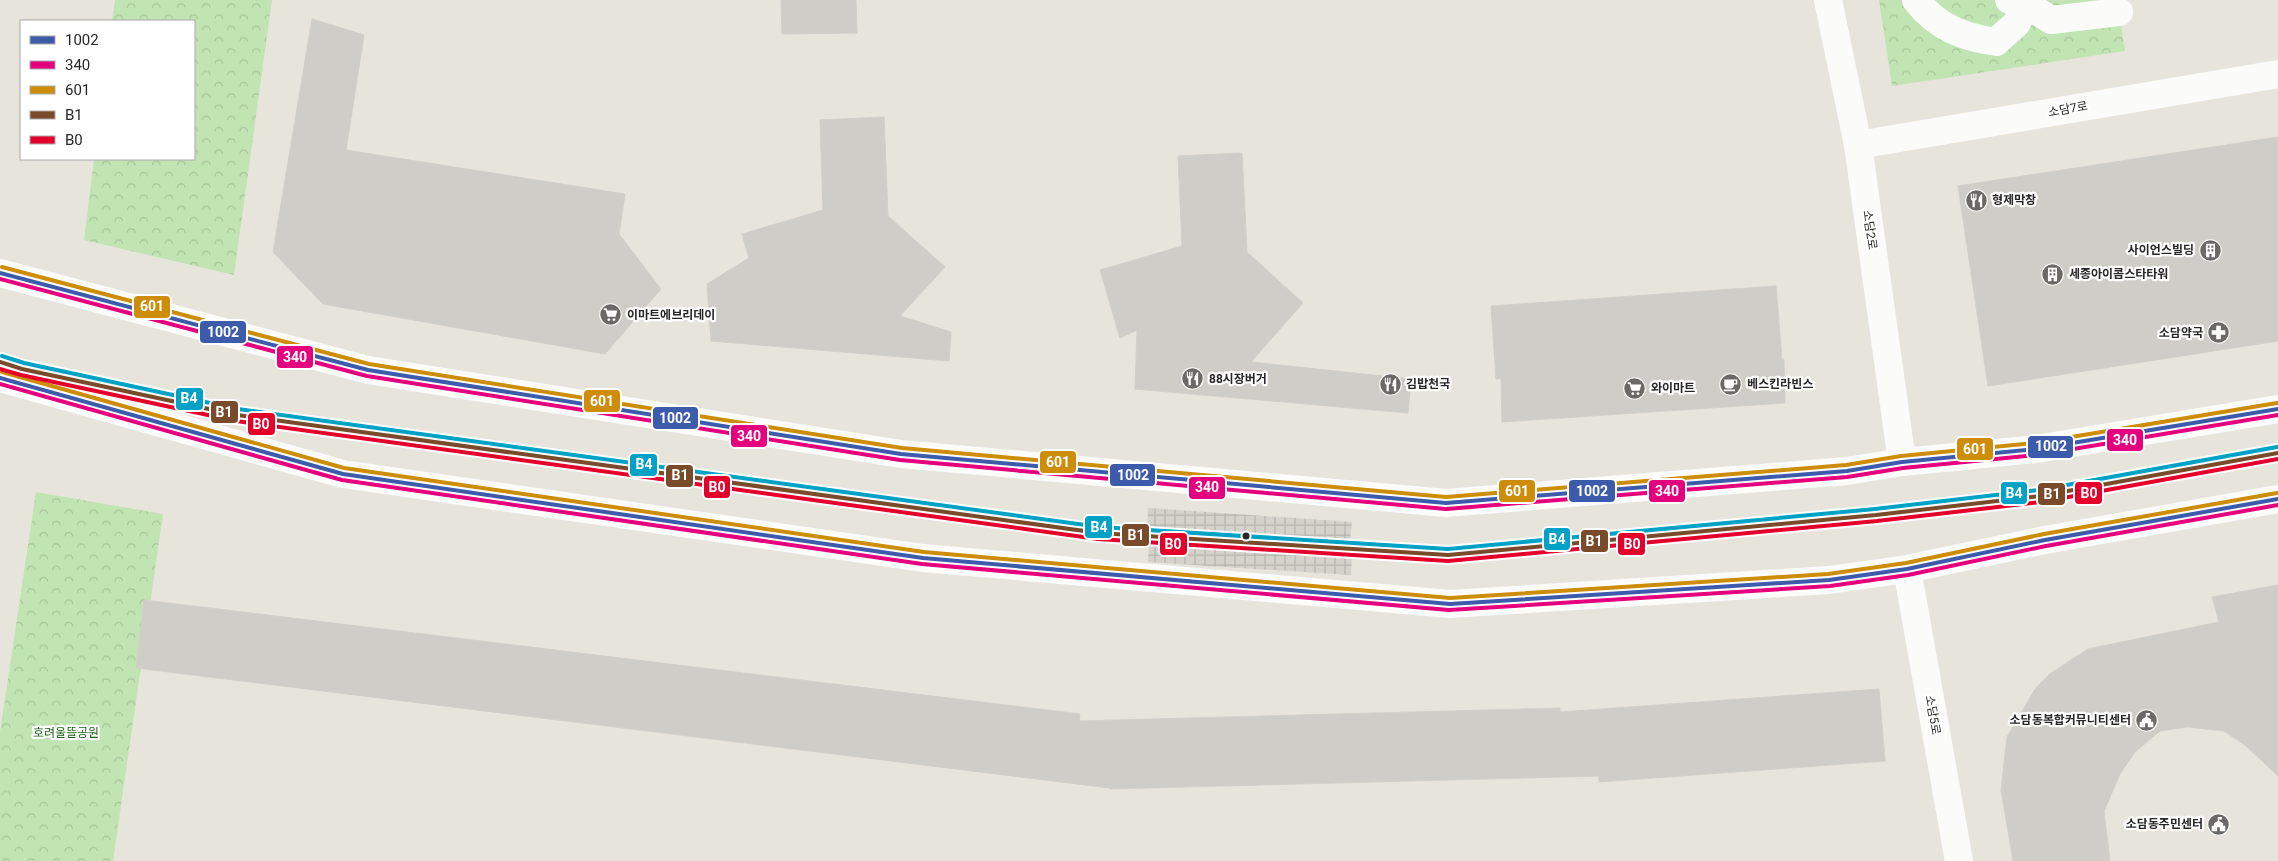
<svg xmlns="http://www.w3.org/2000/svg" width="2278" height="861" font-family="Roboto,'Noto Sans KR',sans-serif">
<style>
.park{fill:url(#park-crowns)}
.plaza{fill:url(#plaza-grid)}
.building{fill:#cfcdc8;stroke:#d1cfc8}
.lines{fill:none;stroke-linecap:round;stroke-linejoin:round}
.minor{stroke:#fbfbfa;stroke-width:28}
.bus-1-casing{stroke:#fff;stroke-width:8}
.bus-2-casing{stroke:#fff;stroke-width:8}
.bus-3-casing{stroke:#fff;stroke-width:8}
.bus-4-casing{stroke:#fff;stroke-width:8}
.bus-5-casing{stroke:#fff;stroke-width:8}
.bus-6-casing{stroke:#fff;stroke-width:8}
.bus-1{stroke:#3d5bab;stroke-width:4}
.bus-2{stroke:#e5007d;stroke-width:4}
.bus-3{stroke:#cd8d08;stroke-width:4}
.bus-4{stroke:#7a4b2a;stroke-width:4}
.bus-5{stroke:#e4002b;stroke-width:4}
.bus-6{stroke:#02a2c6;stroke-width:4}
.bus-dot{fill:#272727;stroke:#fff;stroke-width:2}
.labels{text-anchor:middle;dominant-baseline:central;stroke-width:4.5;stroke-linejoin:round;paint-order:stroke}
.street-label{font-size:12px;fill:#272727;stroke:#fff}
.poi-label{font-size:12px;font-weight:bold;fill:#272727;stroke:#fff;text-anchor:start}
.park-label{font-size:12px;fill:#1c6417;stroke:#fff}
.line-badge{stroke:#fff;stroke-width:2}
.badge-label{font-size:14px;text-anchor:middle;font-weight:bold;fill:#fff}
</style>
<defs>
<pattern id="park-crowns" width="20" height="18" patternUnits="userSpaceOnUse" patternTransform="scale(1.25)"><rect width="20" height="18" fill="#c1e4b3"/><path d="M2 6a3 3 0 1 1 6 0M12 15a3 3 0 1 1 6 0" fill="none" stroke="#a6c49a"/></pattern>
<pattern id="plaza-grid" width="8" height="8" patternUnits="userSpaceOnUse" patternTransform="scale(1.25)"><rect width="8" height="8" fill="#d5d2cb"/><path d="M0 4h8M4 0v8" fill="none" stroke="#b7b4ae"/></pattern>
</defs>
<rect width="100%" height="100%" fill="#e7e4dc"/>
<!-- park -->
<g class="park">
<polygon points="115,0 272,0 234,275 84,240 94,159 194,159 194,21 112,21"/>
<polygon points="1879,0 2117,0 2125,51 1892,86"/>
<polygon points="36,492 163,514 113,861 0,861 0,732"/>
</g>
<!-- plaza -->
<g class="plaza">
<polygon points="1148,508 1352,522 1350,541 1147,527"/>
<polygon points="1149,543 1352,556 1351,575 1148,562"/>
</g>
<!-- building -->
<g class="building">
<polygon points="781,0 856,0 857,33 782,34"/>
<polygon points="312,19 364,35 346,150 625,194 619,234 661,289 605,354 323,304 273,252"/>
<polygon points="884,117 888,216 945,267 900,316 951,332 949,361 711,341 707,284 749,258 742,234 823,210 820,120"/>
<polygon points="2278,137 2278,341 1988,386 1958,186"/>
<polygon points="1242,153 1247,252 1303,303 1251,362 1411,379 1408,413 1135,389 1137,330 1120,338 1100,270 1182,246 1178,156"/>
<polygon points="1776,286 1782,360 1784,360 1785,403 1502,422 1501,378 1496,379 1491,306"/>
<polygon points="2278,585 2278,776 2246,746 2224,731 2188,727 2160,731 2135,752 2120,774 2104,811 2110,861 2013,861 2001,790 2007,737 2035,689 2051,673 2088,649 2219,622 2212,597"/>
<polygon points="144,600 1080,714 1079,721 1560,708 1560,712 1879,689 1885,761 1599,782 1599,776 1110,789 1110,788 136,668"/>
</g>
<g class="lines">
<!-- minor -->
<g class="minor">
<polyline points="1828,0 1858,145 1902,462"/>
<path d="M1916,0C1938,28 1963,37 1996,42L2017,23L2027,0"/>
<polyline points="2009,0 2026,4 2051,20 2119,12"/>
<polyline points="1858,145 2278,74"/>
<polyline points="0,273 368,370 901,454 1446,503 1847,471 1902,462 2036,449 2278,409"/>
<polyline points="0,378 343,474 923,558 1450,604 1829,580 1907,569 2045,540 2278,499"/>
<polyline points="1907,569 1959,861"/>
</g>
<defs>
<g id="bus-1">
<polyline points="0,273 368,370 901,454 1446,503 1847,471 1902,462 2036,449 2278,409"/>
<polyline points="0,378 343,474 923,558 1450,604 1829,580 1907,569 2045,540 2278,499"/>
</g>
<g id="bus-2">
<polyline points="0,279 367,376 900,460 1446,509 1847,477 1903,468 2037,455 2278,415"/>
<polyline points="0,384 342,480 922,564 1449,610 1830,586 1908,575 2046,546 2278,505"/>
</g>
<g id="bus-3">
<polyline points="2,267 369,364 902,448 1446,497 1846,465 1901,456 2035,443 2277,403"/>
<polyline points="2,372 344,468 924,552 1450,598 1828,574 1906,563 2044,534 2277,493"/>
</g>
<polyline id="bus-4" points="0,362 22,369 237,415 1099,533 1448,555 1876,515 2040,496 2278,453"/>
<polyline id="bus-5" points="0,369 21,375 236,421 1098,539 1448,561 1877,521 2041,502 2278,459"/>
<polyline id="bus-6" points="2,356 24,363 238,409 1100,527 1448,549 1875,509 2039,490 2277,447"/>
</defs>
<!-- bus-1 casing -->
<use href="#bus-1" class="bus-1-casing"/>
<!-- bus-2 casing -->
<use href="#bus-2" class="bus-2-casing"/>
<!-- bus-3 casing -->
<use href="#bus-3" class="bus-3-casing"/>
<!-- bus-4 casing -->
<use href="#bus-4" class="bus-4-casing"/>
<!-- bus-5 casing -->
<use href="#bus-5" class="bus-5-casing"/>
<!-- bus-6 casing -->
<use href="#bus-6" class="bus-6-casing"/>
<!-- bus-1 -->
<use href="#bus-1" class="bus-1"/>
<!-- bus-2 -->
<use href="#bus-2" class="bus-2"/>
<!-- bus-3 -->
<use href="#bus-3" class="bus-3"/>
<!-- bus-4 -->
<use href="#bus-4" class="bus-4"/>
<!-- bus-5 -->
<use href="#bus-5" class="bus-5"/>
<!-- bus-6 -->
<use href="#bus-6" class="bus-6"/>
</g>
<!-- icons -->
<defs>
<symbol id="restaurant-disc" viewBox="-11 -11 22 22"><circle r="9.5" fill="#6a6966" stroke="#fff"/><path d="M-5-6h1v4h1v-4h1v4h1v-4h1v5L-1.5 .5V6h-2V.5L-5-1ZM5-6V6H3V1.5H1.5Q1.5-4 5-6Z" fill="#fff"/></symbol>
<symbol id="building-disc" viewBox="-11 -11 22 22"><circle r="9.5" fill="#6a6966" stroke="#fff"/><path d="M-4-6H4V6H1V3H-1V6H-4ZM-2.5-4.3h1.7v1.8h-1.7ZM.8-4.3h1.7v1.8H.8ZM-2.5-1h1.7V.8h-1.7ZM.8-1h1.7V.8H.8Z" fill="#fff"/></symbol>
<symbol id="supermarket-disc" viewBox="-11 -11 22 22"><circle r="9.5" fill="#6a6966" stroke="#fff"/><path d="M-6-5.5h2.5l.6 2H6L4.5 2H-2.5L-4.4-4H-6ZM-1.5 3.2a1.3 1.3 0 1 0 .1 0ZM3 3.2a1.3 1.3 0 1 0 .1 0Z" fill="#fff"/></symbol>
<symbol id="pharmacy-disc" viewBox="-11 -11 22 22"><circle r="9.5" fill="#6a6966" stroke="#fff"/><path d="M-2-6h4v4h4v4h-4v4h-4v-4h-4v-4h4Z" fill="#fff"/></symbol>
<symbol id="cafe-disc" viewBox="-11 -11 22 22"><circle r="9.5" fill="#6a6966" stroke="#fff"/><path d="M-5.5-4.5H6V0H3Q3 3.5 0 3.5H-2.5Q-5.5 3.5-5.5 0ZM3-3.2v2h1.7v-2ZM-6 4.5H4V6H-6Z" fill="#fff"/></symbol>
<symbol id="civic-disc" viewBox="-11 -11 22 22"><circle r="9.5" fill="#6a6966" stroke="#fff"/><path d="M-.6-6.5H3V-4.5H.6V-3L4-1V1h2V6H-6V1h2V-1L-.6-3ZM-1.2 2.5V6h2.4V2.5Z" fill="#fff"/></symbol>
</defs>
<g fill-rule="evenodd">
<use href="#restaurant-disc" x="1964" y="188" width="25" height="25"/>
<use href="#building-disc" x="2198" y="238" width="25" height="25"/>
<use href="#building-disc" x="2040" y="262" width="25" height="25"/>
<use href="#supermarket-disc" x="598" y="302" width="25" height="25"/>
<use href="#pharmacy-disc" x="2206" y="320" width="25" height="25"/>
<use href="#restaurant-disc" x="1180" y="366" width="25" height="25"/>
<use href="#restaurant-disc" x="1378" y="372" width="25" height="25"/>
<use href="#cafe-disc" x="1718" y="372" width="25" height="25"/>
<use href="#supermarket-disc" x="1622" y="376" width="25" height="25"/>
<use href="#civic-disc" x="2134" y="708" width="25" height="25"/>
<use href="#civic-disc" x="2206" y="812" width="25" height="25"/>
</g>
<!-- markers -->
<circle class="bus-dot" cx="1246" cy="536" r="4.5"/>
<g class="labels">
<!-- street labels -->
<g class="street-label">
<text transform="translate(2068 109) rotate(-10)">소담7로</text>
<text transform="translate(1870 230) rotate(82)">소담2로</text>
<text transform="translate(1933 715) rotate(80)">소담5로</text>
</g>
<!-- poi labels -->
<g class="poi-label">
<text x="1992" y="200">형제막창</text>
<text x="2194" y="250" text-anchor="end">사이언스빌딩</text>
<text x="2069" y="274">세종아이콤스타타워</text>
<text x="627" y="315">이마트에브리데이</text>
<text x="2203" y="333" text-anchor="end">소담약국</text>
<text x="1209" y="379">88시장버거</text>
<text x="1406" y="384">김밥천국</text>
<text x="1747" y="384">베스킨라빈스</text>
<text x="1651" y="388">와이마트</text>
<text x="2131" y="720" text-anchor="end">소담동복합커뮤니티센터</text>
<text x="2203" y="824" text-anchor="end">소담동주민센터</text>
</g>
<!-- park labels -->
<g class="park-label">
<text x="66" y="733">호려울뜰공원</text>
</g>
</g>
<g class="line-badge">
<rect x="133" y="295" width="38" height="24" rx="5" fill="#cd8d08"/>
<rect x="199" y="320" width="48" height="24" rx="5" fill="#3d5bab"/>
<rect x="276" y="345" width="38" height="24" rx="5" fill="#e5007d"/>
<rect x="175" y="387" width="29" height="24" rx="5" fill="#02a2c6"/>
<rect x="583" y="389" width="38" height="24" rx="5" fill="#cd8d08"/>
<rect x="210" y="400" width="29" height="24" rx="5" fill="#7a4b2a"/>
<rect x="652" y="406" width="47" height="24" rx="5" fill="#3d5bab"/>
<rect x="247" y="412" width="29" height="24" rx="5" fill="#e4002b"/>
<rect x="730" y="424" width="38" height="24" rx="5" fill="#e5007d"/>
<rect x="2106" y="428" width="38" height="24" rx="5" fill="#e5007d"/>
<rect x="2027" y="435" width="47" height="24" rx="5" fill="#3d5bab"/>
<rect x="1956" y="437" width="38" height="24" rx="5" fill="#cd8d08"/>
<rect x="1039" y="450" width="38" height="24" rx="5" fill="#cd8d08"/>
<rect x="629" y="453" width="29" height="24" rx="5" fill="#02a2c6"/>
<rect x="1109" y="463" width="47" height="24" rx="5" fill="#3d5bab"/>
<rect x="665" y="464" width="29" height="24" rx="5" fill="#7a4b2a"/>
<rect x="703" y="475" width="28" height="24" rx="5" fill="#e4002b"/>
<rect x="1188" y="476" width="38" height="24" rx="5" fill="#e5007d"/>
<rect x="1498" y="479" width="38" height="24" rx="5" fill="#cd8d08"/>
<rect x="1568" y="479" width="48" height="24" rx="5" fill="#3d5bab"/>
<rect x="1648" y="479" width="38" height="24" rx="5" fill="#e5007d"/>
<rect x="2000" y="481" width="28" height="24" rx="5" fill="#02a2c6"/>
<rect x="2074" y="481" width="29" height="24" rx="5" fill="#e4002b"/>
<rect x="2037" y="482" width="29" height="24" rx="5" fill="#7a4b2a"/>
<rect x="1084" y="515" width="29" height="24" rx="5" fill="#02a2c6"/>
<rect x="1121" y="523" width="29" height="24" rx="5" fill="#7a4b2a"/>
<rect x="1543" y="527" width="28" height="24" rx="5" fill="#02a2c6"/>
<rect x="1580" y="529" width="29" height="24" rx="5" fill="#7a4b2a"/>
<rect x="1159" y="532" width="29" height="24" rx="5" fill="#e4002b"/>
<rect x="1617" y="532" width="29" height="24" rx="5" fill="#e4002b"/>
</g>
<g class="badge-label">
<text x="152" y="311">601</text>
<text x="223" y="337">1002</text>
<text x="295" y="362">340</text>
<text x="189" y="403">B4</text>
<text x="602" y="406">601</text>
<text x="224" y="417">B1</text>
<text x="675" y="423">1002</text>
<text x="261" y="429">B0</text>
<text x="749" y="441">340</text>
<text x="2125" y="445">340</text>
<text x="2051" y="451">1002</text>
<text x="1975" y="454">601</text>
<text x="1058" y="467">601</text>
<text x="644" y="469">B4</text>
<text x="1133" y="480">1002</text>
<text x="680" y="480">B1</text>
<text x="717" y="492">B0</text>
<text x="1207" y="492">340</text>
<text x="1517" y="496">601</text>
<text x="1592" y="496">1002</text>
<text x="1667" y="496">340</text>
<text x="2014" y="498">B4</text>
<text x="2089" y="498">B0</text>
<text x="2052" y="499">B1</text>
<text x="1099" y="532">B4</text>
<text x="1136" y="540">B1</text>
<text x="1557" y="544">B4</text>
<text x="1594" y="546">B1</text>
<text x="1173" y="549">B0</text>
<text x="1632" y="549">B0</text>
</g>
<!-- legend -->
<rect x="20" y="20" width="175" height="140" fill="#ffffff" stroke="#a9a9a9"/>
<rect x="30" y="36" width="25" height="8" fill="#3d5bab" stroke="#a9a9a9"/>
<text x="65" y="45" font-size="15" fill="#272727">1002</text>
<rect x="30" y="61" width="25" height="8" fill="#e5007d" stroke="#a9a9a9"/>
<text x="65" y="70" font-size="15" fill="#272727">340</text>
<rect x="30" y="86" width="25" height="8" fill="#cd8d08" stroke="#a9a9a9"/>
<text x="65" y="95" font-size="15" fill="#272727">601</text>
<rect x="30" y="111" width="25" height="8" fill="#7a4b2a" stroke="#a9a9a9"/>
<text x="65" y="120" font-size="15" fill="#272727">B1</text>
<rect x="30" y="136" width="25" height="8" fill="#e4002b" stroke="#a9a9a9"/>
<text x="65" y="145" font-size="15" fill="#272727">B0</text>
</svg>
